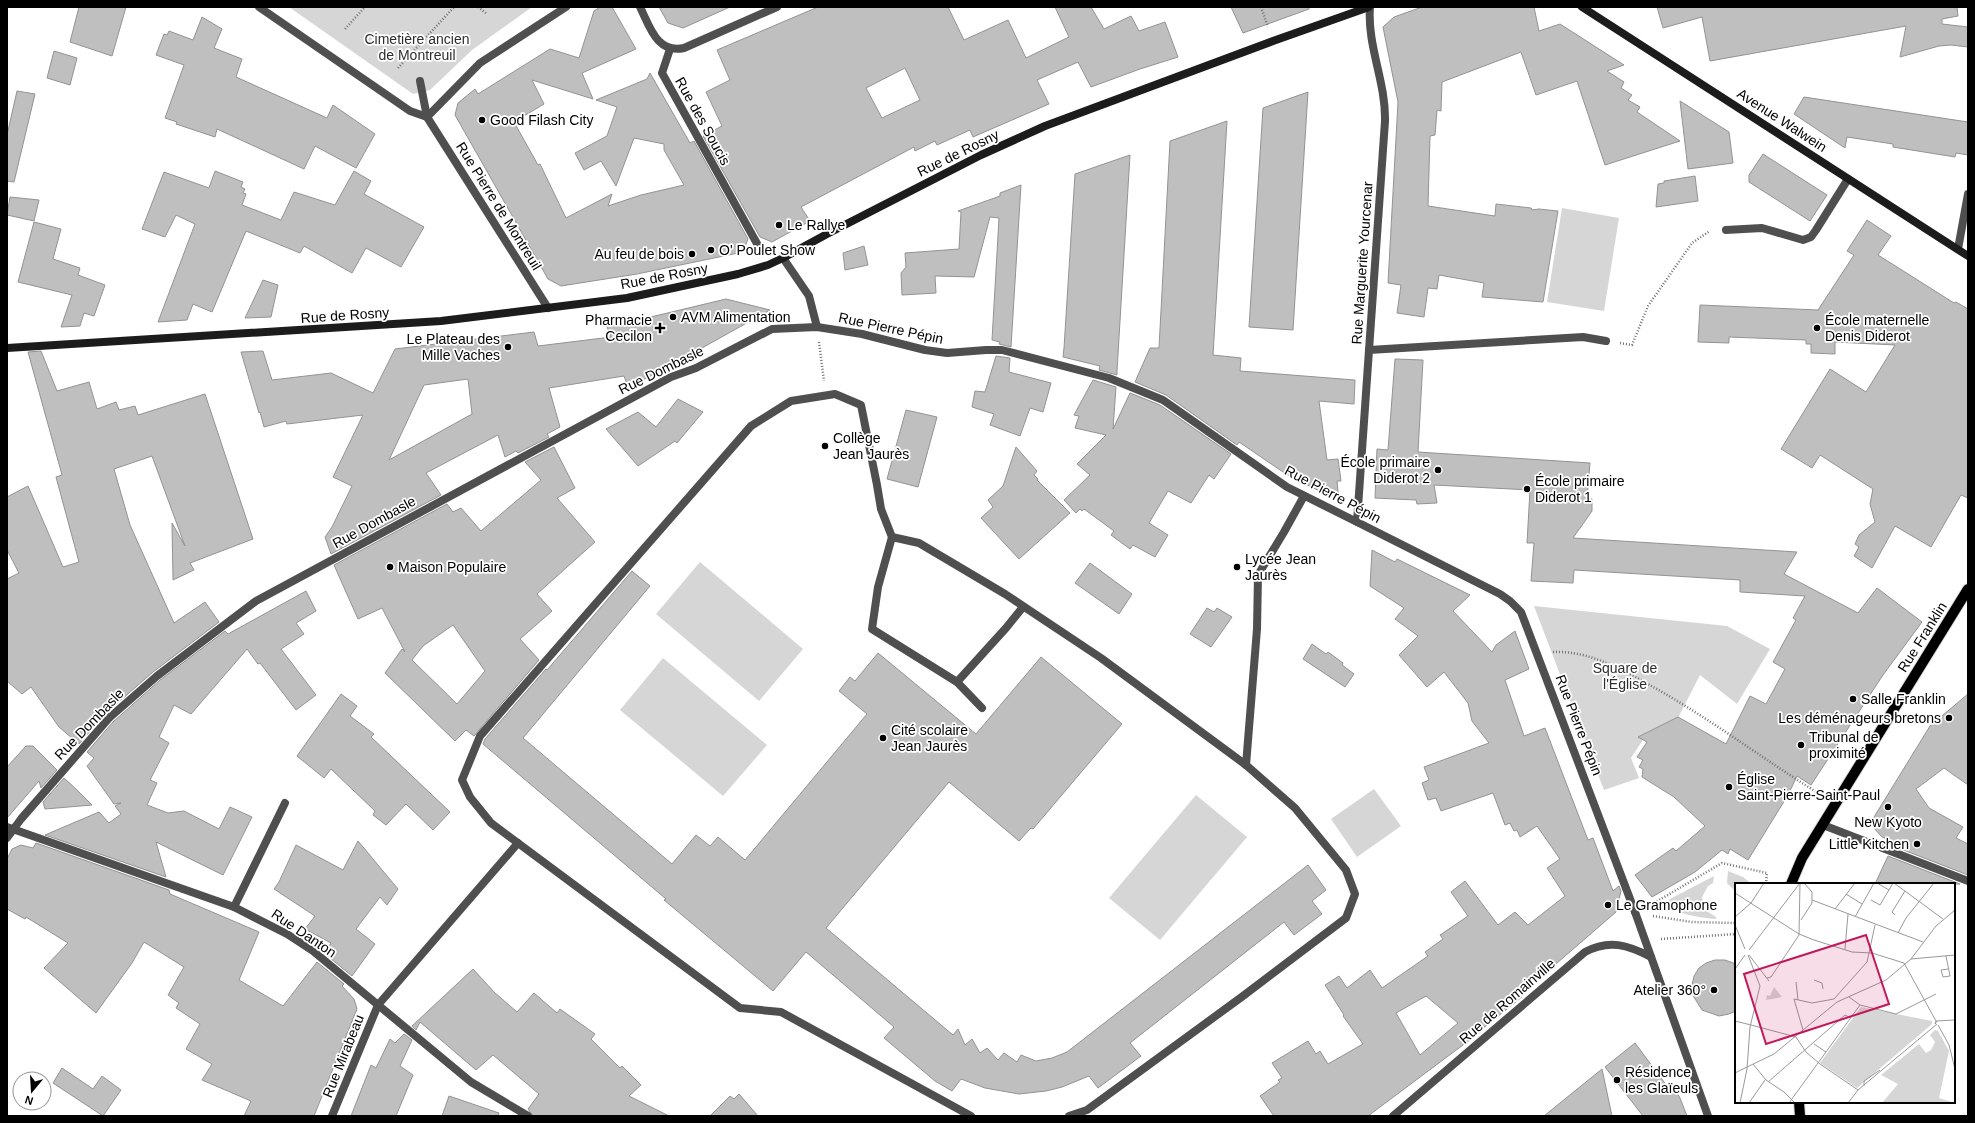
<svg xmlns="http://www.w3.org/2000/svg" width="1975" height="1123" font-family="Helvetica,sans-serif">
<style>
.green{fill:#d6d6d6}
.building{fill:#bfbfbf;stroke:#939393;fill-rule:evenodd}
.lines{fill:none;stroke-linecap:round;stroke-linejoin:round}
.primary-casing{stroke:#dbdbdb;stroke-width:12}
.path{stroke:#717171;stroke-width:2.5;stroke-dasharray:1 2;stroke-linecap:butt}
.service{stroke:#4f4f4f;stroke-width:8}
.pedestrian{stroke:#4f4f4f;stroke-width:8}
.minor{stroke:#4f4f4f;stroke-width:8}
.secondary{stroke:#1c1c1c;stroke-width:8}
.primary{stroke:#000;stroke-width:10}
.poi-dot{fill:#000;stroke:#fff;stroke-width:1.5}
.labels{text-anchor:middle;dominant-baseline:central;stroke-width:3.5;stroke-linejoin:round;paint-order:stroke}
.park-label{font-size:14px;fill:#2d2d2d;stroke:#fff}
.poi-label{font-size:14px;fill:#000;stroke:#fff;text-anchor:start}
.street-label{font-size:14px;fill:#000;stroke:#fff}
.inset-road{fill:none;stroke:#999;stroke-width:1}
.view{fill:#c2185b;fill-opacity:0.15;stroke:#c2185b;stroke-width:2}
.inset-edge{fill:none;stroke:#000;stroke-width:2}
</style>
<rect width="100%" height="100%" fill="#fff"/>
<!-- green -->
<g class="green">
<polygon points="289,7 532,7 472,50 430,90 413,94"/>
<polygon points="1562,208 1619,218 1604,311 1547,302"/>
<polygon points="700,562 803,649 759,701 656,614"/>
<polygon points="1534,606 1727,626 1770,649 1737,704 1700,675 1678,718 1648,732 1631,758 1639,778 1604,790"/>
<polygon points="663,658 767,745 723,796 620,710"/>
<polygon points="1374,789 1401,826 1357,857 1331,819"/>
<polygon points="1196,795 1247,837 1160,940 1109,898"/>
<polygon points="1728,871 1743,877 1752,884 1736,884 1736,892 1727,883"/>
<path d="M1714,876L1713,883L1708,886L1702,897L1705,910L1716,917V919C1704,918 1675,915 1667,904L1670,899Z"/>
</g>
<!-- building -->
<g class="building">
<polygon points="79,7 126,7 112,56 70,42"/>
<polygon points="600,7 612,7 636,49 582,73 593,99 532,80 544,104 514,122 538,165 540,164 566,218 612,194 608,206 641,195 684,185 664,150 664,144 634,138 616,186 601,161 584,170 575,153 607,136 617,107 596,100 647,79 650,73 690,143 694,141 748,239 743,252 637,274 561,286 548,279 455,115 458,103 475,89 478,94 550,49 579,58 594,11"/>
<polygon points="659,7 730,7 683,28 668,23"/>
<path d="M818,7H948L964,40L1008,20L1026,58L1069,37L1055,7H1091L1104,29L1131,16L1139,31L1165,22L1178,57L1140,69L1091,87L1078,62L1037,80L1049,104L973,137L970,130L937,145L935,141L915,151L914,147L801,207L810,221L772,242L760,237L703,136L722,126L706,92L730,80L717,50ZM905,68L920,100L882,118L866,88Z"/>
<polygon points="1231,7 1309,7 1309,9 1243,33"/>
<polygon points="1422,7 1534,7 1539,31 1560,24 1624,65 1607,71 1624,82 1621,88 1632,95 1628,100 1640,107 1637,112 1680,141 1605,165 1577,81 1536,95 1521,52 1442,82 1441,111 1437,110 1435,135 1430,136 1428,206 1495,216 1496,204 1531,208 1532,210 1539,209 1558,211 1543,302 1482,297 1484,283 1439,275 1437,289 1428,288 1424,317 1397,313 1401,285 1388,283 1398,102 1383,27 1394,17"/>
<polygon points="1657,7 1957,7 1958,16 1942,19 1942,24 1968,27 1968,47 1951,45 1939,46 1900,57 1906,26 1710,61 1702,17 1663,28"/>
<polygon points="202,17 222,29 214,48 242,59 236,77 327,118 333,105 375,134 356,168 315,146 304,169 217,129 215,137 176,124 177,122 165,118 184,65 156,55 164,34 167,35 169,31 193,40"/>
<polygon points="54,51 77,58 70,85 47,78"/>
<polygon points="17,91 35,94 14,182 7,181 7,135"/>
<polygon points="1308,92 1293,330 1249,327 1263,108"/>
<polygon points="1804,97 1968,122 1968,155 1956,153 1955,157 1893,147 1893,144 1847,137 1845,148 1794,114"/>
<polygon points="1680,101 1729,132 1733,163 1688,169"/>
<polygon points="1227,121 1213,355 1241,358 1240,371 1355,380 1354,404 1319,401 1327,460 1338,459 1341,481 1337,481 1339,501 1286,474 1239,442 1237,445 1166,395 1135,382 1150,348 1159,348 1170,141"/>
<polygon points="1763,154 1827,195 1810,221 1749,182 1749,175"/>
<polygon points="1130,155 1117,371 1117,375 1099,370 1100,366 1063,357 1064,348 1075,174"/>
<polygon points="215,171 243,182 241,187 245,189 243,193 246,194 242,205 281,220 294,192 335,205 354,171 371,181 364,194 424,227 401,267 366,248 352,273 304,246 300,253 246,231 212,312 193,304 187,320 158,322 195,224 176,215 165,237 142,229 164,172 209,188"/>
<polygon points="1695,176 1698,201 1656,207 1658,184 1664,183 1664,181"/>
<polygon points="1021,185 1011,347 999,344 1000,342 992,340 999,218 990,217 974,277 935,276 936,293 902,295 901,273 906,267 905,253 959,249 961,212 958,211 1000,196 1000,193"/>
<polygon points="10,197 39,200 34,221 7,215"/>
<polygon points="1867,220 1891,236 1878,255 1954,303 1956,302 1968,309 1968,498 1961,495 1931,547 1895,526 1872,568 1854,556 1859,547 1855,544 1859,535 1875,522 1870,504 1873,489 1820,455 1812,468 1781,449 1830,369 1866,392 1895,345 1835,342 1835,354 1811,353 1811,344 1806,344 1806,340 1729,337 1729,343 1698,342 1700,305 1818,310 1854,255 1847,251"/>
<polygon points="34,222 61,229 53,259 80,268 78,275 105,285 94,316 84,313 80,326 61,327 72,295 18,282"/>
<polygon points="864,246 868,265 845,270 843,253"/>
<polygon points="263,280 278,285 271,317 245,318"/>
<path d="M726,299L770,310L659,372L628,387L624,376L549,388L560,427L547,434L549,437L518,453L516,451L505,457L498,435L426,473L441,495L331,554L325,537L332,527L352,486L333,477L363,415L287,424L286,421L264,427L260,412L259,413L241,352L263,351L272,380L331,373L373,393L395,349L534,332L538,346L611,337L606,324L634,321ZM468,379L472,414L389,460L424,385Z"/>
<polygon points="41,351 57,391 89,382 97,409 116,402 119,410 135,406 138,415 205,394 253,539 190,563 194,570 173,580 172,523 185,546 152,456 114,469 130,525 174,623 205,602 219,622 153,672 105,714 79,744 59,727 31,687 22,694 7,681 7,579 19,573 7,550 7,497 28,486 63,567 79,562 56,477 62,475 28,352"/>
<polygon points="996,356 1010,358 1009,372 1051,383 1043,412 1030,408 1020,436 990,425 994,414 972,407 975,391 985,392"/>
<polygon points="1395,359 1423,360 1418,452 1590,463 1587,499 1592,499 1592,511 1573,538 1797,552 1784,574 1858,613 1877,588 1922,622 1883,675 1811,785 1797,776 1788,795 1748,860 1730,849 1728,854 1722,850 1695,872 1652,897 1635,875 1673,848 1676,851 1705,826 1674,797 1642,777 1643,769 1639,767 1643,760 1637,757 1647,742 1638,737 1678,717 1726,744 1750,696 1766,704 1785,669 1773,662 1796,620 1793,618 1805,596 1740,592 1740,580 1574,570 1573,583 1531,581 1534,543 1527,543 1530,490 1434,485 1437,503 1417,504 1416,500 1375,498 1377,449 1388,450"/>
<polygon points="1093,380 1116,387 1113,429 1130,393 1160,405 1231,454 1214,479 1209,475 1191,503 1168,491 1149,523 1168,535 1155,557 1133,545 1130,549 1111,535 1114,531 1084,509 1082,511 1080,509 1076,513 1064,500 1090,475 1077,464 1106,435 1075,428 1079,416 1074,415"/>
<polygon points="678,399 703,412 677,443 675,441 638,466 606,429 638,412 656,427"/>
<polygon points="906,410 937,417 918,487 887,479"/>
<path d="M554,447L575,488L557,498L595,542L537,594L552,611L520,639L539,660L474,736L466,730L455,741L385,673L402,649L405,652L382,608L358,619L334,565L447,504L453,512L461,508L481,531L541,480L525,462ZM453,625L485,671L457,704L412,660L423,646Z"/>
<polygon points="1016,447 1037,471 1034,475 1038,479 1037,480 1070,513 1019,559 981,518 993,507 988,500 1003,486"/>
<path d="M1372,550L1395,562L1397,559L1470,595L1453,611L1492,652L1496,645L1515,631L1529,669L1505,680L1524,736L1545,728L1588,840L1593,838L1613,891L1619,886L1621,891L1616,912L1520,995L1522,997L1482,1029L1483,1030L1368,1116H1274L1260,1096L1280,1082L1278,1080L1282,1078L1272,1063L1308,1041L1316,1054L1320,1051L1328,1064L1363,1044L1343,1016L1344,1015L1325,985L1339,976L1347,988L1370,970L1382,988L1428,956L1425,952L1443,939L1440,935L1468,916L1451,892L1465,881L1498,925L1515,912L1528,925L1565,896L1547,868L1560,859L1537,826L1520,837L1517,830L1514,831L1510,823L1505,825L1493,793L1441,811L1436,798L1428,800L1422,783L1429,780L1424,767L1489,743L1472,721L1468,703L1444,672L1427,687L1399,655L1418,636L1395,619L1404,608L1370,586ZM1426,996L1458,1023L1420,1055L1396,1013Z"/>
<polygon points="1090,563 1132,594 1119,614 1075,583"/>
<polygon points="632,571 650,586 523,738 672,864 696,835 710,846 718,837 745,860 867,714 839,691 850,677 855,681 878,653 976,734 1041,657 1122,724 1033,829 1031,828 1019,841 949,782 826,928 953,1035 958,1029 965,1045 972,1039 980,1053 987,1048 998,1060 1004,1053 1017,1062 1021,1055 1036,1061 1052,1058 1067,1052 1308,865 1326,890 1312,901 1322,914 1294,935 1284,922 1130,1043 1141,1056 1098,1088 1089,1076 1062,1087 1046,1091 1019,1094 985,1088 961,1079 952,1091 935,1081 884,1038 894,1027 806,952 773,991 664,900 666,899 483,744 485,739 546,669 547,670"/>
<polygon points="306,591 316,611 296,623 304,634 281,649 316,695 296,710 260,663 258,664 247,649 191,714 174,705 159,737 169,743 150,780 157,783 147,805 168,813 184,811 219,829 230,807 252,817 223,875 156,842 166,877 45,835 99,812 109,823 121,814 115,806 121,803 114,804 87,766 94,758 87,752 113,722 160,680 225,631 228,634"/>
<polygon points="1207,608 1214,612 1217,608 1232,617 1211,647 1190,634"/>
<polygon points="1312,644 1326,654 1328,652 1343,663 1342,665 1354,674 1345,687 1303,659"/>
<polygon points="341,694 357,706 350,716 374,734 371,737 450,812 433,830 406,804 386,825 373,815 375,811 331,769 324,778 297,756"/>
<polygon points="1968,694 1968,785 1944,768 1916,789 1929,808 1963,827 1956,838 1968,844 1968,875 1893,846 1895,842 1882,837 1873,827 1874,817 1930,726"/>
<polygon points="26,746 33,746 57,770 41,788 39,781 7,818 7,767"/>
<polygon points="64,778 77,790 92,805 45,809 43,802"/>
<polygon points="358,841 398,889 387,905 380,897 356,929 375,944 352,976 324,953 331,943 305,929 315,916 274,889 279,882 296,845 343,870"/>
<polygon points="36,843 169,890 170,894 259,932 239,980 283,1006 317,962 344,984 342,986 354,999 357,1009 314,1116 244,1116 251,1101 202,1080 212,1064 186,1049 200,1024 176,1008 179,1003 168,995 184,967 144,942 132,963 96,1013 44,968 68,943 26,917 25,919 7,909 7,859 12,849 21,845 33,848"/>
<polygon points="1888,856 1960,884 1875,884"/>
<polygon points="1715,960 1725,960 1736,964 1736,1011 1729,1014 1719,1016 1702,1010 1692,994 1692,985 1694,976 1699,968 1706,963"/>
<polygon points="473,969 494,992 517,1012 534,993 557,1013 560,1009 595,1034 591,1039 620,1068 622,1066 641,1085 629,1096 669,1116 533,1116 528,1109 539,1094 493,1055 476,1070 420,1022 416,1030 412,1026"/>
<polygon points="404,1034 412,1040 400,1066 413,1075 396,1116 351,1116 371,1065 376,1068 390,1039 395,1043"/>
<polygon points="1635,1043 1667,1086 1671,1083 1680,1098 1687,1116 1643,1116 1605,1067"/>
<polygon points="62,1068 93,1089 102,1076 121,1090 103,1116 53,1083"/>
<polygon points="1602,1069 1612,1116 1544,1116"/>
<polygon points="739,1094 758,1116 710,1116 730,1096 734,1099"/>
<polygon points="449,1096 499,1113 498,1116 442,1116"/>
</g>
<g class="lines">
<defs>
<g id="primary">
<polyline points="1791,884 1802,858 1968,589"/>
<polyline points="1799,1102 1800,1116"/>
</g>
</defs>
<!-- primary casing -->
<use href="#primary" class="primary-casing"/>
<!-- path -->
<g class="path">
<polyline points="478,7 486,13"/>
<polyline points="1261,7 1268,27"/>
<polyline points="345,29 365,7"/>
<polyline points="398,68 454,7"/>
<polyline points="819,342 824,381"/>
<polyline points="1620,343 1632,345 1648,306 1692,243 1710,231"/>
<path d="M1553,652C1589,650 1625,671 1655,688C1712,720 1763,759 1818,793"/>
<polyline points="1649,906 1722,863 1767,873 1766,884"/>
<polyline points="1653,916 1692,922 1736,923"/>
<polyline points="1661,939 1736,934"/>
</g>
<!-- service -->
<g class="service">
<polyline points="420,81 427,117"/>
<polyline points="1726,230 1762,228 1803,240 1811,237 1816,230 1848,179"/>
<polyline points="1369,350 1583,337 1606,341"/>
<polyline points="234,907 285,803"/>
<polyline points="378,1005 518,843"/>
<polyline points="971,1116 781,1012 740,1008 491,823 470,797 462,780 480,736 751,426 791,401 835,394 861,405 877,485 881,509 892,537 919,543 1005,594 1101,658 1246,765 1295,808 1346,870 1355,894 1346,918 1243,996 1087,1110 1069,1116"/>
</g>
<!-- pedestrian -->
<g class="pedestrian">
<polyline points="670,49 662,73 760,249"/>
<polyline points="1958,249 1968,194"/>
<polyline points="1357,522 1500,594 1510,601 1521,612 1635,912"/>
<polyline points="1823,825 1968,881"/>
</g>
<!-- minor -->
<g class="minor">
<polyline points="259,7 410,111 427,117 548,308"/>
<path d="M640,7C650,27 657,54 684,48L777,7"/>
<polyline points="427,117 480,63 566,7"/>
<polyline points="783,258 809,296 817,327"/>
<polyline points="892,537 878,587 872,629 957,682 982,708"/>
<polyline points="957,682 1006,628 1023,607"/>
<polyline points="1246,765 1257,629 1258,575 1284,532 1304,496"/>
<polyline points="7,827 234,907 287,934 313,951 471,1082 528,1116"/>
<path d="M7,838L21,819L109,718L157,676L256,601L671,377L696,368L772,329L817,327L862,334L925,350L947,353L986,350H1002L1109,378L1163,400L1287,487L1357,522L1385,121C1386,82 1367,46 1370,7"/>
<polyline points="1635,912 1708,1116"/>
<polyline points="332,1116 378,1005"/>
<path d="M1393,1116L1585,952C1609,939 1628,945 1651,957"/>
</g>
<!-- secondary -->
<g class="secondary">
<polyline points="1582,7 1968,256"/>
<polyline points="7,348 441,321 627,298 738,274 768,265 783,258 827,234 981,155 1045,126 1273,41 1369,7"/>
</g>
<!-- primary -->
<use href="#primary" class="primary"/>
</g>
<!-- markers -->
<g class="poi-dot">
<circle cx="482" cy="120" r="4"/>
<circle cx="779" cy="225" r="4"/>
<circle cx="711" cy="250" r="4"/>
<circle cx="692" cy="254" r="4"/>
<circle cx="673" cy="317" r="4"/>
<path d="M658 322h4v4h4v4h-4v4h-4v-4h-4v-4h4z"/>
<circle cx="1817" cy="328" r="4"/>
<circle cx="508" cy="347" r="4"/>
<circle cx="825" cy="446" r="4"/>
<circle cx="1438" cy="470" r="4"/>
<circle cx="1527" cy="489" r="4"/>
<circle cx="390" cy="567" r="4"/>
<circle cx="1237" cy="567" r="4"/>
<circle cx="1853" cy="699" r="4"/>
<circle cx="1949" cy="718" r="4"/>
<circle cx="883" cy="738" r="4"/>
<circle cx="1801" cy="745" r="4"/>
<circle cx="1729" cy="787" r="4"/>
<circle cx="1888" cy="807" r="4"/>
<circle cx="1917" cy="844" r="4"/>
<circle cx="1608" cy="905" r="4"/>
<circle cx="1714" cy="990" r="4"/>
<circle cx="1617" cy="1080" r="4"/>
</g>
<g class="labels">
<!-- park labels -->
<g class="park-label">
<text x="417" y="39">Cimetière ancien<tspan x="417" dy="16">de Montreuil</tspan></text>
<text x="1625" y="668">Square de<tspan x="1625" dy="16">l'Église</tspan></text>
</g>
<!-- poi labels -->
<g class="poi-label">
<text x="490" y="120">Good Filash City</text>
<text x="787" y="225">Le Rallye</text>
<text x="719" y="250">O' Poulet Show</text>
<text x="684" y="254" text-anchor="end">Au feu de bois</text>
<text x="681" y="317">AVM Alimentation</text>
<text x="652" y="320" text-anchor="end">Pharmacie<tspan x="652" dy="16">Cecilon</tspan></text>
<text x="1825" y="320">École maternelle<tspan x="1825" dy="16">Denis Diderot</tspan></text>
<text x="500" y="339" text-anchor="end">Le Plateau des<tspan x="500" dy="16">Mille Vaches</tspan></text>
<text x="833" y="438">Collège<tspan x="833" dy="16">Jean Jaurès</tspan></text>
<text x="1430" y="462" text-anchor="end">École primaire<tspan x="1430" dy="16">Diderot 2</tspan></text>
<text x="1535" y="481">École primaire<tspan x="1535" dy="16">Diderot 1</tspan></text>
<text x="1245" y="559">Lycée Jean<tspan x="1245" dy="16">Jaurès</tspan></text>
<text x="398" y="567">Maison Populaire</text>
<text x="1861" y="699">Salle Franklin</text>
<text x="1941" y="718" text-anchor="end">Les déménageurs bretons</text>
<text x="891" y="730">Cité scolaire<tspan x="891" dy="16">Jean Jaurès</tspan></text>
<text x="1809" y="737">Tribunal de<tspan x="1809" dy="16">proximité</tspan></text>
<text x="1737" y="779">Église<tspan x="1737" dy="16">Saint-Pierre-Saint-Paul</tspan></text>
<text x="1888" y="822" text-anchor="middle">New Kyoto</text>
<text x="1909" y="844" text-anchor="end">Little Kitchen</text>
<text x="1616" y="905">Le Gramophone</text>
<text x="1706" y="990" text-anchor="end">Atelier 360°</text>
<text x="1625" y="1072">Résidence<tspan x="1625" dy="16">les Glaïeuls</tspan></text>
</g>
<!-- street labels -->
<g class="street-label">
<text transform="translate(1782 120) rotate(33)">Avenue Walwein</text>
<text transform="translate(703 121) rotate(61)">Rue des Soucis</text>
<text transform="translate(958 153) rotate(-26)">Rue de Rosny</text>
<text transform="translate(499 206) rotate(58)">Rue Pierre de Montreuil</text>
<text transform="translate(1362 263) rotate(-86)">Rue Marguerite Yourcenar</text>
<text transform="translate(664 276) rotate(-11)">Rue de Rosny</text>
<text transform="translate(345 315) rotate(-4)">Rue de Rosny</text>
<text transform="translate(891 328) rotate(12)">Rue Pierre Pépin</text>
<text transform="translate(661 370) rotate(-26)">Rue Dombasle</text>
<text transform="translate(1333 494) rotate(28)">Rue Pierre Pépin</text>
<text transform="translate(374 522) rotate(-29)">Rue Dombasle</text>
<text transform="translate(1922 637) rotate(-58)">Rue Franklin</text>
<text transform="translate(89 724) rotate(-46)">Rue Dombasle</text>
<text transform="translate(1579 725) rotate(69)">Rue Pierre Pépin</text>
<text transform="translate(304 933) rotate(34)">Rue Danton</text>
<text transform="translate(1507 1001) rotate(-41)">Rue de Romainville</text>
<text transform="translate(343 1056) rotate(-68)">Rue Mirabeau</text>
</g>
</g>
<!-- overview -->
<g transform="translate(1735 883)">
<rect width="220" height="220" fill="#fff"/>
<path d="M39,104L47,114L31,117L32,112L35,113ZM126,124L197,138V141L122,205L85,180ZM200,147L203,148L214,168L204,215L220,220H147L163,201L146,192L184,161L191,170L196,167L200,159L195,152Z" fill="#d6d6d6"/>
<path class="inset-road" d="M142,0L154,7M159,0L208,36M0,10L64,51L79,57L117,69L137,70L169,80L201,138M111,11L127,21M77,17L188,59M136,17L145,22L158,0M100,26L120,0M160,32L157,29L170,8M0,34L16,20L29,0M120,34L139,0M66,37L77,20V9L69,0M0,42L10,66M163,50L171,35L199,0M110,66L113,31M14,67L65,0M14,72L34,98M211,73L215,93L208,94L206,87L213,86M176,76L220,72M0,86L10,72M32,95L36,94L64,52L65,0M79,97L87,100L88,106M61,99L63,117M114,114L125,122L161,131L201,111M0,138L16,142M202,138L200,141L201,138L220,137M16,142L61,154M203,142L214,162L220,186M68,147L59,116L77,120L99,116L132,79L140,42M61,154L71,169L85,181L123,207M79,161L91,169M18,181L31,197L49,209L60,220M12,184L39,171L102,119L151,97L176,76L201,43L220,27M0,190L12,184M33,199L110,132L116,135M129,203V198L145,187M5,220L12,186L15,144L25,103L13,72M14,220L30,197M54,220L125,122M113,220L123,207L202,141"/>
<path class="view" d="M131,52L154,121L31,161L9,91Z"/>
<rect width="220" height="220" class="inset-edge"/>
</g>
<!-- border -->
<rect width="1975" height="1123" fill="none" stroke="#000000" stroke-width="16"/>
<!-- north arrow -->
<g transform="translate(32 1091) rotate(198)"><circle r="19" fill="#ffffff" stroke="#999999"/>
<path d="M0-3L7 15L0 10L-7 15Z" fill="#000000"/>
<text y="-6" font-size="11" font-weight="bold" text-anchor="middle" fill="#000000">N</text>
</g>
</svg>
